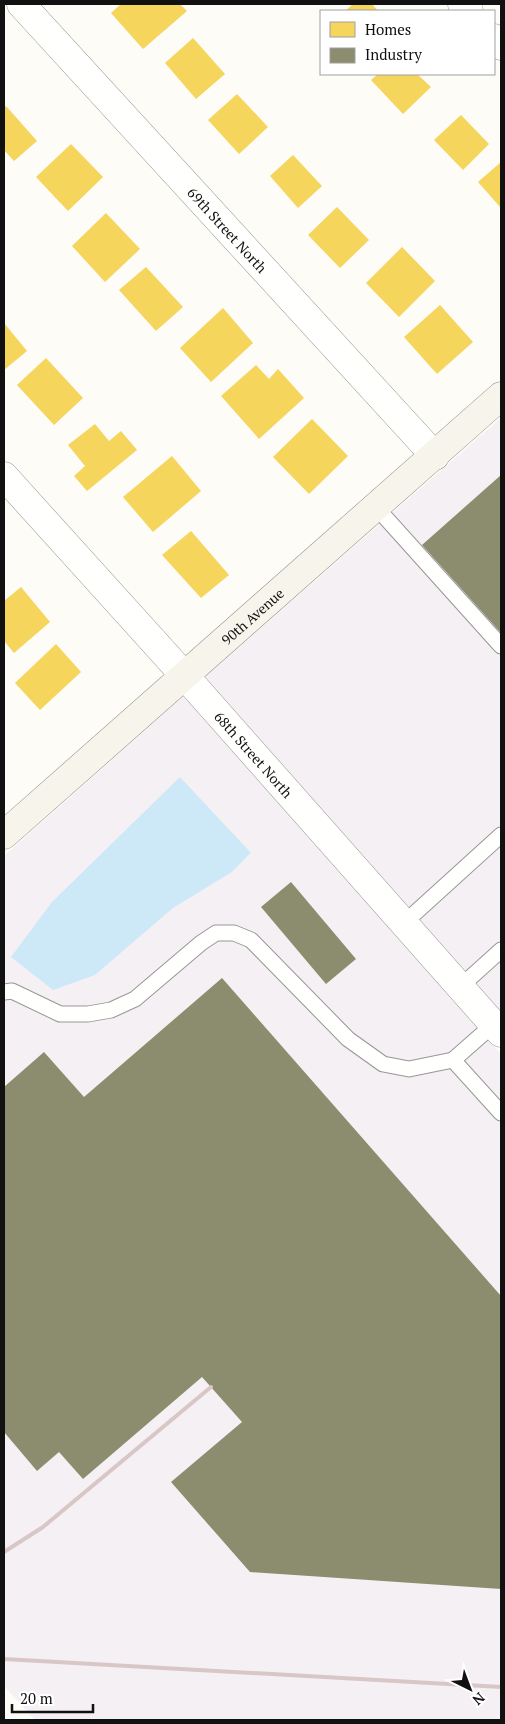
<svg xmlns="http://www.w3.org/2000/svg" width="505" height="1724" font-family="'PT Serif',serif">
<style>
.industrial{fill:#f5f0f3;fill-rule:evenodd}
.water{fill:#cde8f7}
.homes{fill:#f6d55c}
.industry{fill:#8c8c6e}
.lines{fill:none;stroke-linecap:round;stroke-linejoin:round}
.lane-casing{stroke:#979795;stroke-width:17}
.street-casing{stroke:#979795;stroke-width:29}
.secondary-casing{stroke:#8e8d8b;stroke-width:29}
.lane{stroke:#fffffe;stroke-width:15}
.street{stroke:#fffffe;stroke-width:28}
.secondary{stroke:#f6f4eb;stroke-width:28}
.rail{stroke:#d9c6c7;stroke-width:4}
.labels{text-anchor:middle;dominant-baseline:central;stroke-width:5;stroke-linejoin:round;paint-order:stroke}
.street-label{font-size:14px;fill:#111;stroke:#fff}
</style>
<rect width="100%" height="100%" fill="#fdfcf7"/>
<!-- industrial -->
<g class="industrial">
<polygon points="501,418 501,1012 205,677"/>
<path d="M184,696L501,1054V1720H35L4,1686V856ZM180,777L251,854L232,872L173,908L95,975Z"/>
</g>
<!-- water -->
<polygon class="water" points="180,777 251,853 232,872 173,908 95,975 53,990 11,957 52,902"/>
<!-- homes -->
<g class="homes">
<polygon points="121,4 155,4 156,5 158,4 180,4 187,11 143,49 111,13"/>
<polygon points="353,4 372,4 378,11 345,11"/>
<polygon points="193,38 225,74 196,99 165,63"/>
<polygon points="378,74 417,74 431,87 403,114 371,80"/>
<polygon points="237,94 268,127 239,154 208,120"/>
<polygon points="6,106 37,141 14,161 4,150 4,108"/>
<polygon points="461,115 489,144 463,170 434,140"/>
<polygon points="71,144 103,177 68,211 36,177"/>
<polygon points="293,155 322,186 298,208 270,176"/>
<polygon points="501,162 501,208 478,182"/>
<polygon points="337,207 369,240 340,268 308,235"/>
<polygon points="106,213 140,249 105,282 72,246"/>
<polygon points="402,247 435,281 399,317 366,283"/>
<polygon points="146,267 183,307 156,331 119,290"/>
<polygon points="440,305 473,342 437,374 404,337"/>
<polygon points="223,308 253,343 211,382 180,348"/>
<polygon points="4,323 27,351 4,370"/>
<polygon points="46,358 83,398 54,425 17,385"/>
<polygon points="256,365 269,379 278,369 304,398 259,439 221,396"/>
<polygon points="312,419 348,456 309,494 273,457"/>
<polygon points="95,424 109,441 121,431 137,450 87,491 74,476 85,466 68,445"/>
<polygon points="172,456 201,491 153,532 123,497"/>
<polygon points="191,531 229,575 201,598 162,555"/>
<polygon points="21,587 50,622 14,653 4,641 4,601"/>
<polygon points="56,644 81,672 40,710 15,683"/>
</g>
<!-- industry -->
<g class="industry">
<polygon points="501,475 501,633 422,545"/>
<polygon points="291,882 356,959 326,984 261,907"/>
<polygon points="222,978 501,1296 501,1589 250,1572 171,1482 242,1422 202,1377 83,1479 59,1452 37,1471 4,1432 4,1087 44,1052 84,1097"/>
</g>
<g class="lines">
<defs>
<g id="lane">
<polyline points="376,507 501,646"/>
<polyline points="404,923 501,835"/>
<polyline points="460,987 501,950"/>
<polyline points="4,992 12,991 60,1014 88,1014 111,1010 135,999 201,943 216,933 234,933 251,940 348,1039 383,1064 409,1069 453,1060"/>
<polyline points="494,1024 453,1060 501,1113"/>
</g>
<g id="street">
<path id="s1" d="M21,4L435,456"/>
<polyline points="462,4 469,11"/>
<polyline points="494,38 501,46"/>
<path id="s2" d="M4,476L184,675L501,1033"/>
</g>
<g id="secondary">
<path id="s3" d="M4,835L501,396"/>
</g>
</defs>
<!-- lane casing -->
<use href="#lane" class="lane-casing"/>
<!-- street casing -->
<use href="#street" class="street-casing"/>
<!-- secondary casing -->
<use href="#secondary" class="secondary-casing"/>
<!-- lane -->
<use href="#lane" class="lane"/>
<!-- street -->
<use href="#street" class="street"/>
<!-- secondary -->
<use href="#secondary" class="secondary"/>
<!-- rail -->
<g class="rail">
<polyline points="4,1552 43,1527 211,1387"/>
<polyline points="4,1659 501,1687"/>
</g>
</g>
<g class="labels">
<!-- street labels -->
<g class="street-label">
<text stroke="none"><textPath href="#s1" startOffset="306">69th Street North</textPath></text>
<text stroke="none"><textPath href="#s3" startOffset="331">90th Avenue</textPath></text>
<text stroke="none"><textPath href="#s2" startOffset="374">68th Street North</textPath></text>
</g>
</g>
<!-- border -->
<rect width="505" height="1724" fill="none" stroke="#111111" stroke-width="10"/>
<!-- legend -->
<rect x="320" y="10" width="175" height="65" fill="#ffffff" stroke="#a0a0a0"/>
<rect x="330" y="22" width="25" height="15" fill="#f6d55c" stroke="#a0a0a0"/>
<text x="365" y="35" font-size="15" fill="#111111">Homes</text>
<rect x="330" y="48" width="25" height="15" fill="#8c8c6e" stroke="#a0a0a0"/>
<text x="365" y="60" font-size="15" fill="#111111">Industry</text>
<!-- north arrow -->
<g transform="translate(470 1689) rotate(138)" stroke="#ffffff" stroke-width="4" paint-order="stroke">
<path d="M0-4L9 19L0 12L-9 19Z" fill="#111111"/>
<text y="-8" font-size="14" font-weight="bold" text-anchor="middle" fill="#111111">N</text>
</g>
<!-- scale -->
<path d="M12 1704v8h81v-8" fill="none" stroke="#111111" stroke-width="2.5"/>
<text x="20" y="1704" font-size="15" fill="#111111" stroke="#ffffff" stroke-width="4" paint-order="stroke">20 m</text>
</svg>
